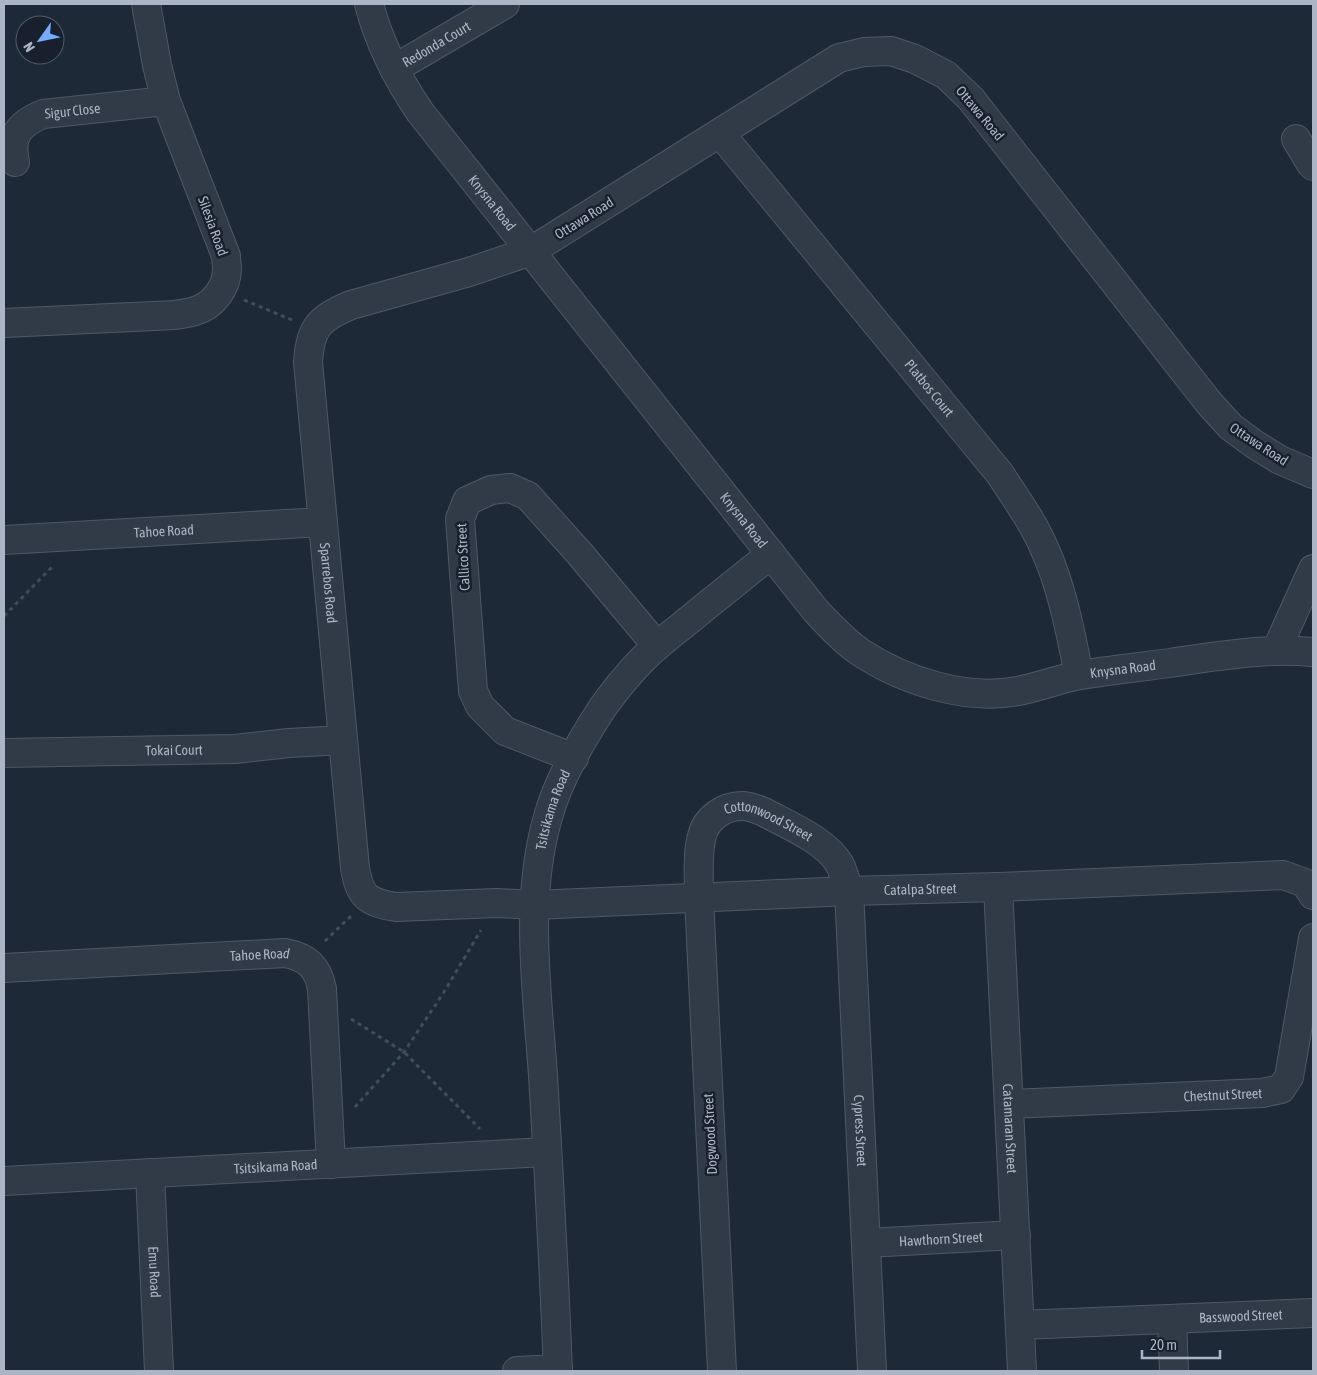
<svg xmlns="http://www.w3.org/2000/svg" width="1317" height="1375" font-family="'Asap Condensed',sans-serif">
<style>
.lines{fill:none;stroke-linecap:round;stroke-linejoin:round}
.street-casing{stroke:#4f5866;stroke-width:30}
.path{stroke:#3a5253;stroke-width:3;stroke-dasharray:4 4;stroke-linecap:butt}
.street{stroke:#313b48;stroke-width:28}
.labels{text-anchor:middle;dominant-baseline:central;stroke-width:5;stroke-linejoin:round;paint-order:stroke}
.street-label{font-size:14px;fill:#abb5c5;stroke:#17202c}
</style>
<rect width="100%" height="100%" fill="#1e2938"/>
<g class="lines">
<defs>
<g id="street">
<path id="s1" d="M369,4C379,43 397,78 420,112L816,611C830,626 844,641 860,652C904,681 966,701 1018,691C1039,687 1059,679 1080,675C1110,670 1140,667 1170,663C1205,658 1240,652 1275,651C1288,650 1301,651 1313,652"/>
<path id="s2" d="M394,69L505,4"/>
<path id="s3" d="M720,133L1000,474C1016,499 1034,523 1045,550C1062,587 1071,635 1079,675"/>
<polyline points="1296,139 1311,164 1313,166"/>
<path id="s4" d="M15,162C9,136 19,124 43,114L166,101"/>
<path d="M4,323L175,315C181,314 189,313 195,311C213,306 227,287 227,269C227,265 226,260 226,256L166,101L157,65L146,4"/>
<path id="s5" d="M1313,474L1280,460L1254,444L1231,427L1209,403L971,99L946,75L915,59L891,51L864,52L839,58L531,251L469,272L351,305C319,318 310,328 308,362L355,868C360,897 367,902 396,907L497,903L534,905L849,891L998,887L1283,875L1305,883L1313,895"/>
<path id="s6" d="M4,540L323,522"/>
<polyline points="1276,651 1313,569"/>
<path id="s7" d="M4,753L235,749L289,743L343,740"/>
<polyline points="574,758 505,731 480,706 473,691 460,519 467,501 491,490 510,488 528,496 580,554 657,646"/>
<path id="s8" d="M998,887L1022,1371"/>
<path id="s9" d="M4,968L285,953C307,957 318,967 322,989L331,1164"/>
<path id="s10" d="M1009,1104L1262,1093L1281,1089L1289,1077L1313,938"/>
<path id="s11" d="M150,1173L159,1371"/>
<path id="s12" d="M4,1181L547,1152"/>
<path id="s13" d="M866,1243L1016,1235"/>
<polyline points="1172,1319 1174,1371"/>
<path id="s14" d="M1020,1325L1313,1313"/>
<polyline points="517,1371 558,1369"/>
<path id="s15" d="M558,1371C554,1273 549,1174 543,1075C537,991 524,899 548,817C558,780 582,739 603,707C619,685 637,663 657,646C671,634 686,623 700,611C724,592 747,573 771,554"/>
<path id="s16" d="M722,1371L699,898C699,879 697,853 702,836C706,818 724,806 742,806C750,806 757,809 764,812C788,825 827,841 840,865C844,873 846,882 849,891L872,1371"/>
</g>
</defs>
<!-- street casing -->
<use href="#street" class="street-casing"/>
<!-- path -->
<g class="path">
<polyline points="244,300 292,320"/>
<polyline points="4,616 54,565"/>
<polyline points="325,941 351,916"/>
<polyline points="351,1019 404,1052 480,1129"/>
<polyline points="355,1107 404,1052 444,992 481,930"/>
</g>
<!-- street -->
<use href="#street" class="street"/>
</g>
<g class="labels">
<!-- street labels -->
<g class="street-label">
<text stroke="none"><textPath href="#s2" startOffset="49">Redonda Court</textPath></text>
<text stroke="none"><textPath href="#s4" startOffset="92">Sigur Close</textPath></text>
<text transform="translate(980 113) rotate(50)">Ottawa Road</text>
<text stroke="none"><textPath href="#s1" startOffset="236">Knysna Road</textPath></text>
<text transform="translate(584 218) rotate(-32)">Ottawa Road</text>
<text transform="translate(213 226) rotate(70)">Silesia Road</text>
<text stroke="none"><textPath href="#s3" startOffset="330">Platbos Court</textPath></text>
<text transform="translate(1259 444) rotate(33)">Ottawa Road</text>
<text stroke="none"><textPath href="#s1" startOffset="641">Knysna Road</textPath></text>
<text stroke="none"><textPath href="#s6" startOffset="160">Tahoe Road</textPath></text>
<text transform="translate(463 557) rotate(-93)">Callico Street</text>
<text stroke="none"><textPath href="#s5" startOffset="1512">Sparrebos Road</textPath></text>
<text stroke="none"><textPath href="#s1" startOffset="1091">Knysna Road</textPath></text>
<text stroke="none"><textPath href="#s7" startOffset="170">Tokai Court</textPath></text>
<text stroke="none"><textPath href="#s15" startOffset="564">Tsitsikama Road</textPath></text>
<text stroke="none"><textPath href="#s16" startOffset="619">Cottonwood Street</textPath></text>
<text stroke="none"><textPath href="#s5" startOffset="2386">Catalpa Street</textPath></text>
<text stroke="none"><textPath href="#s9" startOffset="256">Tahoe Road</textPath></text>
<text stroke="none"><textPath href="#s10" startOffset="214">Chestnut Street</textPath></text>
<text stroke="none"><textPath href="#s8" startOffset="242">Catamaran Street</textPath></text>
<text stroke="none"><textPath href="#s16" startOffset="974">Cypress Street</textPath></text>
<text transform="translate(710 1134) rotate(-93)">Dogwood Street</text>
<text stroke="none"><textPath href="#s12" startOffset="272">Tsitsikama Road</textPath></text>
<text stroke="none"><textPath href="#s13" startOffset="75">Hawthorn Street</textPath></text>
<text stroke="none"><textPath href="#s11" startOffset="99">Emu Road</textPath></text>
<text stroke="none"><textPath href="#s14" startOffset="221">Basswood Street</textPath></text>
</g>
</g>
<!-- border -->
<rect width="1317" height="1375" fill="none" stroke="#abb5c5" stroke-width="10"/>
<!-- north arrow -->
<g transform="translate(40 40) rotate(237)"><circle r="24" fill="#17202c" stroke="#525c69"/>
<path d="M0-4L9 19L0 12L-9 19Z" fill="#76adff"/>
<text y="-8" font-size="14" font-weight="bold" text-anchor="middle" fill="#abb5c5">N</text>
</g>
<!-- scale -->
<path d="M1142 1350v8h78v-8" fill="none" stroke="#abb5c5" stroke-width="2.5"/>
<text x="1150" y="1350" font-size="15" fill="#abb5c5" stroke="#17202c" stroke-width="4" paint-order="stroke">20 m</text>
</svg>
